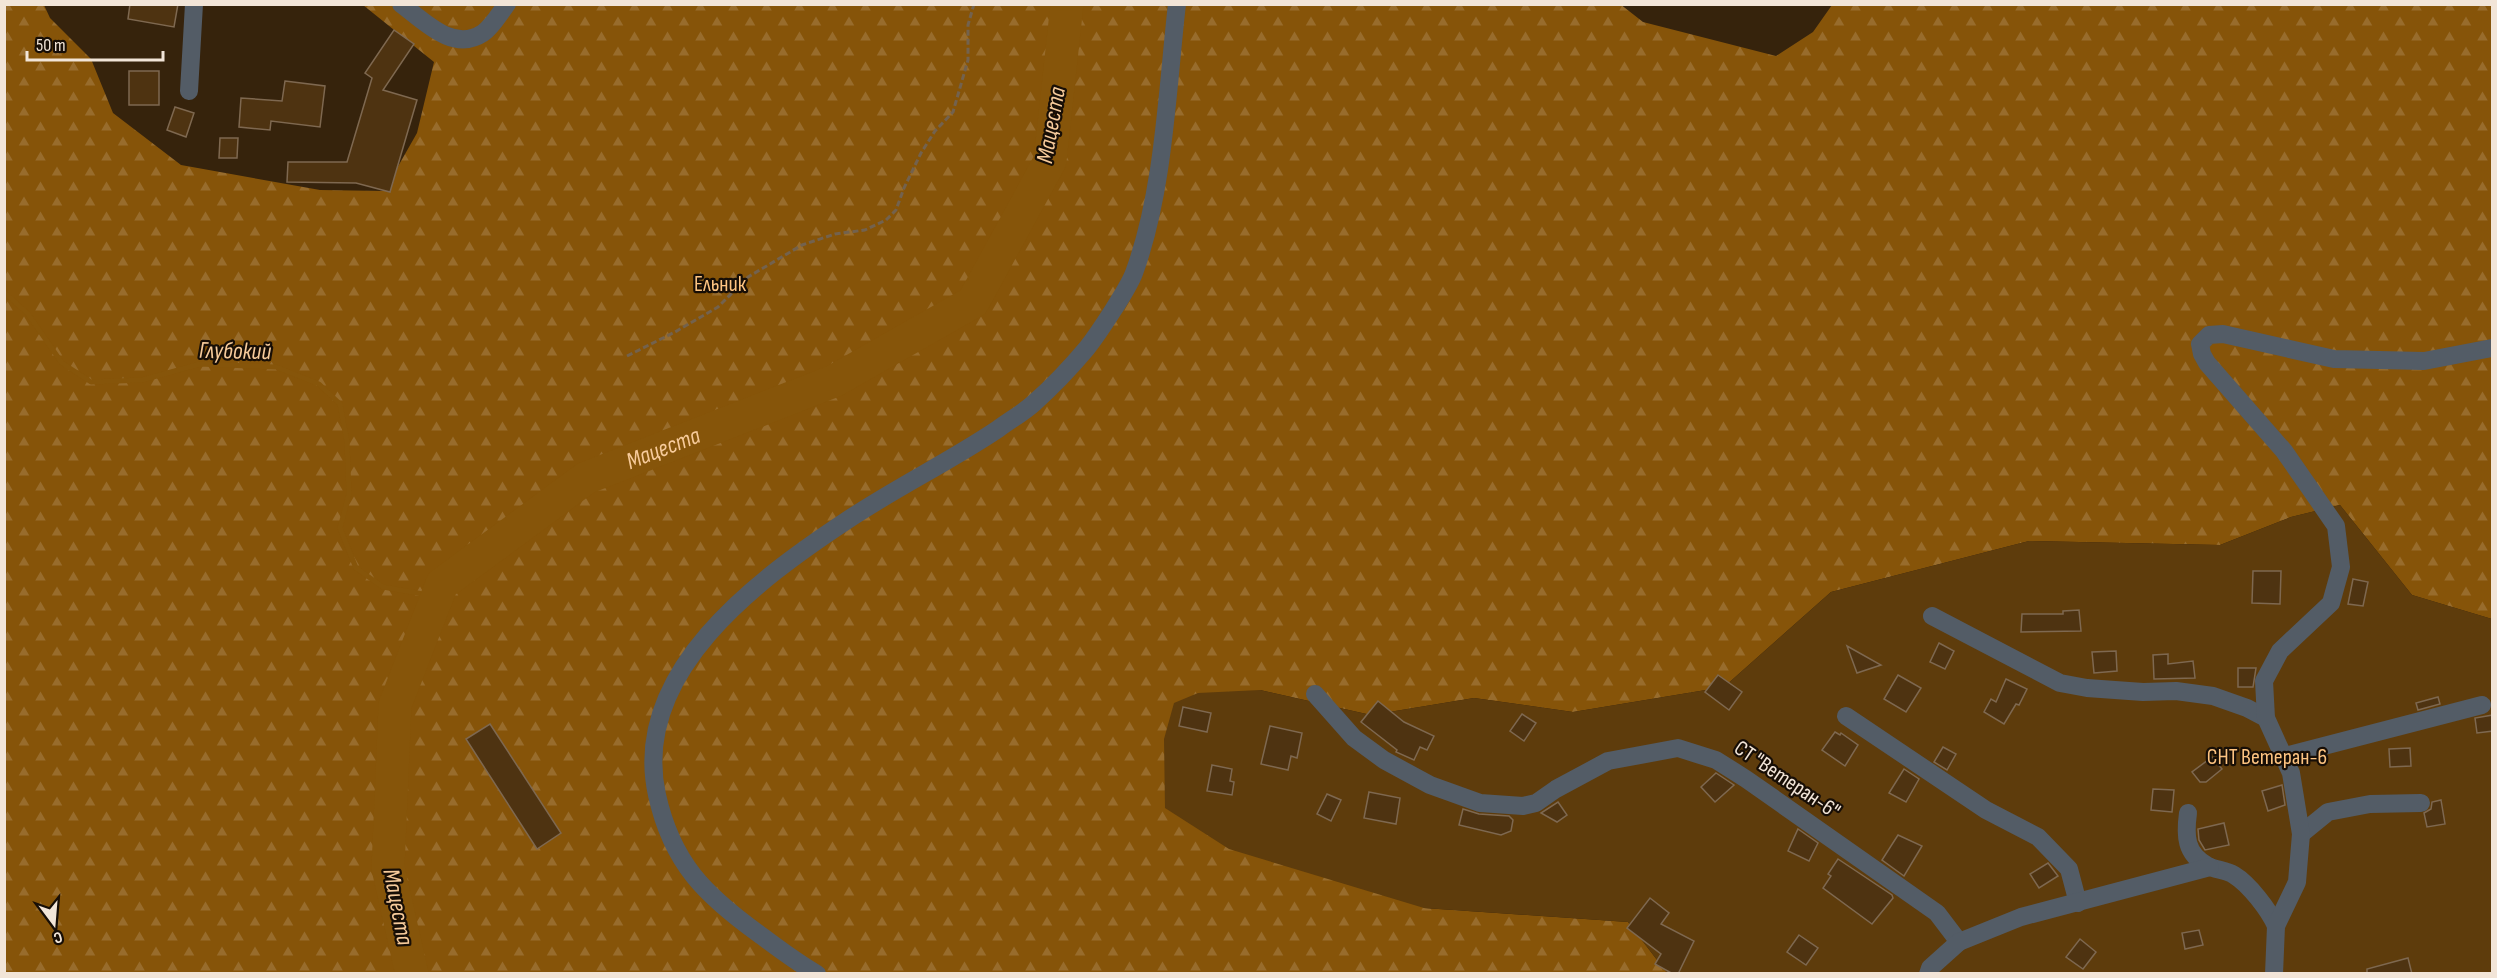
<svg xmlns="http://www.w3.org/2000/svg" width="2497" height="978" font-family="'Sofia Sans Condensed',sans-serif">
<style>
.forest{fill:url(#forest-firs)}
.garden{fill:#5e3c0c}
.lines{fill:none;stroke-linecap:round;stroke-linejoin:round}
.stream{stroke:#86550a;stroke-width:5}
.river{stroke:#86550a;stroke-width:33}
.building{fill:#4e3311;stroke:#7e6850;stroke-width:1.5}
.path{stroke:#73624e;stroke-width:3;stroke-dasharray:6 3;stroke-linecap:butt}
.minor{stroke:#535c66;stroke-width:18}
.labels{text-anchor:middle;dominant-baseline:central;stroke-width:4.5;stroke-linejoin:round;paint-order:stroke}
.park-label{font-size:22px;fill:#fec481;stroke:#170e06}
.street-label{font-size:22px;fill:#f2e5d8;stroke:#170e06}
.water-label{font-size:24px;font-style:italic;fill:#f7cb9b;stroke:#170e06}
</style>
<defs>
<pattern id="forest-firs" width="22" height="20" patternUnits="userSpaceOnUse" patternTransform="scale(1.5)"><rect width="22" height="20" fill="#865409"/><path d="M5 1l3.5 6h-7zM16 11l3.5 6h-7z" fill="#986c2c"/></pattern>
</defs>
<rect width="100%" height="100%" fill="#36230c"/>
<!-- forest -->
<polygon class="forest" points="1620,4 1643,22 1776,56 1813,32 1832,5 2492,5 2492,619 2412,595 2340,505 2291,517 2220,545 2029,541 1831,592 1724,687 1573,712 1474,698 1371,715 1260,690 1424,908 1628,922 1667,973 5,974 5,5 44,5 50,18 91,59 113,113 181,165 320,190 384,191 417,133 434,62 363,5"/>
<!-- garden -->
<polygon class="garden" points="2340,505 2412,595 2492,619 2492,973 1667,973 1628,922 1424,908 1229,849 1165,808 1164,739 1174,703 1198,693 1260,690 1371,715 1474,698 1573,712 1724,687 1831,592 2029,541 2220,545 2291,517"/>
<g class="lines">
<!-- stream -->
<polyline class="stream" points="4,292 28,314 62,363 91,382 142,380 200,364 276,367 319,384 340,404 347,442 349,494 340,528 356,568 383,587 423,594 442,584"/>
<!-- river -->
<path class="river" id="s1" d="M412,974L388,868L395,705L442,584L586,478L834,381L973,302L1050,161L1067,4"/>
</g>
<!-- building -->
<g class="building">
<polygon points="130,4 178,4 174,27 128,19"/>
<polygon points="394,30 414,44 383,90 417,100 390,192 356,183 287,182 288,162 347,162 372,78 365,73"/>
<rect x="129" y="71" width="30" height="34"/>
<polygon points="285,81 325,86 320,127 271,121 270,130 239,127 241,98 282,101"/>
<polygon points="175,107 194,113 186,137 167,130"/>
<polygon points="220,138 238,138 237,158 219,158"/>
<polygon points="2253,571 2281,571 2280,604 2252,603"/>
<polygon points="2353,579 2368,582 2363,606 2348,604"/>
<polygon points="2079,610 2081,631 2021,632 2022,614 2063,614 2063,611"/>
<polygon points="1939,643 1954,651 1945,669 1930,662"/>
<polygon points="1847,646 1881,665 1857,673"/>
<polygon points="2116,651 2117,671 2094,673 2092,652"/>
<polygon points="2168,654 2168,664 2193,661 2195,678 2154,679 2153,655"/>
<polygon points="2238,668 2256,668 2253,687 2238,687"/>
<polygon points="1718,675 1742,692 1729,710 1705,692"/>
<polygon points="1898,675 1921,688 1906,712 1884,699"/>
<polygon points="2006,679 2027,689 2019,705 2016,704 2004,724 1984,712 1991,699 1996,702"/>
<polygon points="2438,697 2440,704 2418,710 2416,703"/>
<polygon points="1378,701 1404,722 1434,736 1427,750 1420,747 1414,760 1396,752 1397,750 1361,722"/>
<polygon points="1183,707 1211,713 1207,732 1179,726"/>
<polygon points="1522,714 1536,723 1524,741 1510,731"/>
<polygon points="2493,715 2493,731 2477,733 2475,718"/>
<polygon points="490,724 561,833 537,849 466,739"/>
<polygon points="1270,726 1302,733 1297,758 1291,756 1288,770 1261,764"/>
<polygon points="1835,732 1840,735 1841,733 1858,745 1845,766 1822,750"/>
<polygon points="1943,747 1956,754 1947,770 1934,762"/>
<polygon points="2410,748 2411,766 2390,767 2389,749"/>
<polygon points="2212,757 2222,769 2206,782 2200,782 2192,772"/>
<polygon points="1212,765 1232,769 1230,781 1234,782 1232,795 1207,791"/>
<polygon points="1904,769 1919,779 1906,802 1889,793"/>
<polygon points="1716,773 1734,785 1715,802 1701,787"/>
<polygon points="2282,785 2285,805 2268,811 2262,791"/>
<polygon points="2153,789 2174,790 2172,812 2151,810"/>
<polygon points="1369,792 1400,798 1396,824 1364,818"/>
<polygon points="1327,794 1341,800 1331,821 1317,814"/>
<polygon points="2441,800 2445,824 2427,827 2424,813 2431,809 2432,802"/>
<polygon points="1558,802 1567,815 1557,822 1541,813"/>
<polygon points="1463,809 1479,814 1509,816 1513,820 1511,831 1501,835 1459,825"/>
<polygon points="2224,823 2229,845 2205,850 2199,840 2198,829"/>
<polygon points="1798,829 1818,843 1809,861 1788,851"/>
<polygon points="1898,835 1922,846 1904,876 1882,860"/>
<polygon points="1838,859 1892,895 1893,898 1872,924 1823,888 1831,876 1828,874"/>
<polygon points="2048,863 2058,876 2039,888 2030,874"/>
<polygon points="1650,898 1669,913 1661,924 1694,941 1678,974 1673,974 1655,964 1661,954 1627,928"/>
<polygon points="2199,930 2203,945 2185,949 2182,933"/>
<polygon points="1799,935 1818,948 1806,965 1787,952"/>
<polygon points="2080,939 2096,952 2083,969 2066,957"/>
<polygon points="2408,958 2412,974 2367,974 2367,969"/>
</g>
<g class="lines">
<!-- path -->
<polyline class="path" points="627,356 675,332 718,307 748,277 802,245 835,234 865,230 886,220 896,210 904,188 921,153 935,131 953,112 968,60 968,25 974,4"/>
<!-- minor -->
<g class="minor">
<path d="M401,4C424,21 453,53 483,33C492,27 500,13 507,4"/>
<polyline points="189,91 194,4"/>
<polyline points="1932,616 2060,683 2087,688 2143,692 2176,691 2213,696 2247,708 2266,718"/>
<polyline points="1315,694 1354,738 1384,760 1430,785 1480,803 1523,806 1536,803 1556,789 1608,761 1678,748 1716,760 1746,779 1937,913 1959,942"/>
<polyline points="1846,716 1986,810 2038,837 2069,869 2078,903"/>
<polyline points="2285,756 2482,705"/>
<path d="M2188,813C2185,835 2185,854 2208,866C2216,870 2226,870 2234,875C2249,884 2269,910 2276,926"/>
<polyline points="2301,834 2328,812 2370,804 2421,803"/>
<path d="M817,974C796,962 778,948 759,934C705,895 672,863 657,795C630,673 757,580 846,521C895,488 949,462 998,429C1010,420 1023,413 1034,403C1052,387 1071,367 1087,348C1098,334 1128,289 1134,273C1164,191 1167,91 1177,4"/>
<polyline points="1928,974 1930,968 1959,942 2021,917 2210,867"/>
<polyline points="2274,974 2276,926 2297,882 2301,834 2291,773 2266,718 2264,681 2280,651 2331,603 2341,567 2336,526 2284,451 2207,363 2202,354 2200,344 2209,335 2223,334 2334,359 2424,361 2492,348"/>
</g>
</g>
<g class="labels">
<!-- park labels -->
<g class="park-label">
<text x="720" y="284">Ельник</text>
<text x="2267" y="757">СНТ Ветеран-6</text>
</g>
<!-- street labels -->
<g class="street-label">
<text transform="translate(1787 780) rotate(34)">СТ "Ветеран-6"</text>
</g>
<!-- water labels -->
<g class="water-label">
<text transform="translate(1051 125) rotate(-80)">Мацеста</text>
<text transform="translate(235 351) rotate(1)">Глубокий</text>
<text stroke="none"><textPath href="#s1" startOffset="663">Мацеста</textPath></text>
<text transform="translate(398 907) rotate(79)">Мацеста</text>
</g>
</g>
<!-- border -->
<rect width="2497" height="978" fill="none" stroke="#f2e5d8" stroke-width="12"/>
<!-- north arrow -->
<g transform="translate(54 924) rotate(164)" stroke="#170e06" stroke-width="4.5" paint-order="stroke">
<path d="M0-4.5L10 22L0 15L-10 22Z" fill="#f2e5d8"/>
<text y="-9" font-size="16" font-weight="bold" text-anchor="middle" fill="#f2e5d8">С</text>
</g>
<!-- scale -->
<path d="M27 51v9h136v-9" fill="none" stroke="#f2e5d8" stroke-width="3"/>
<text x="36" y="51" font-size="18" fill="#f2e5d8" stroke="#170e06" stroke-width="4.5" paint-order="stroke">50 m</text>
</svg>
